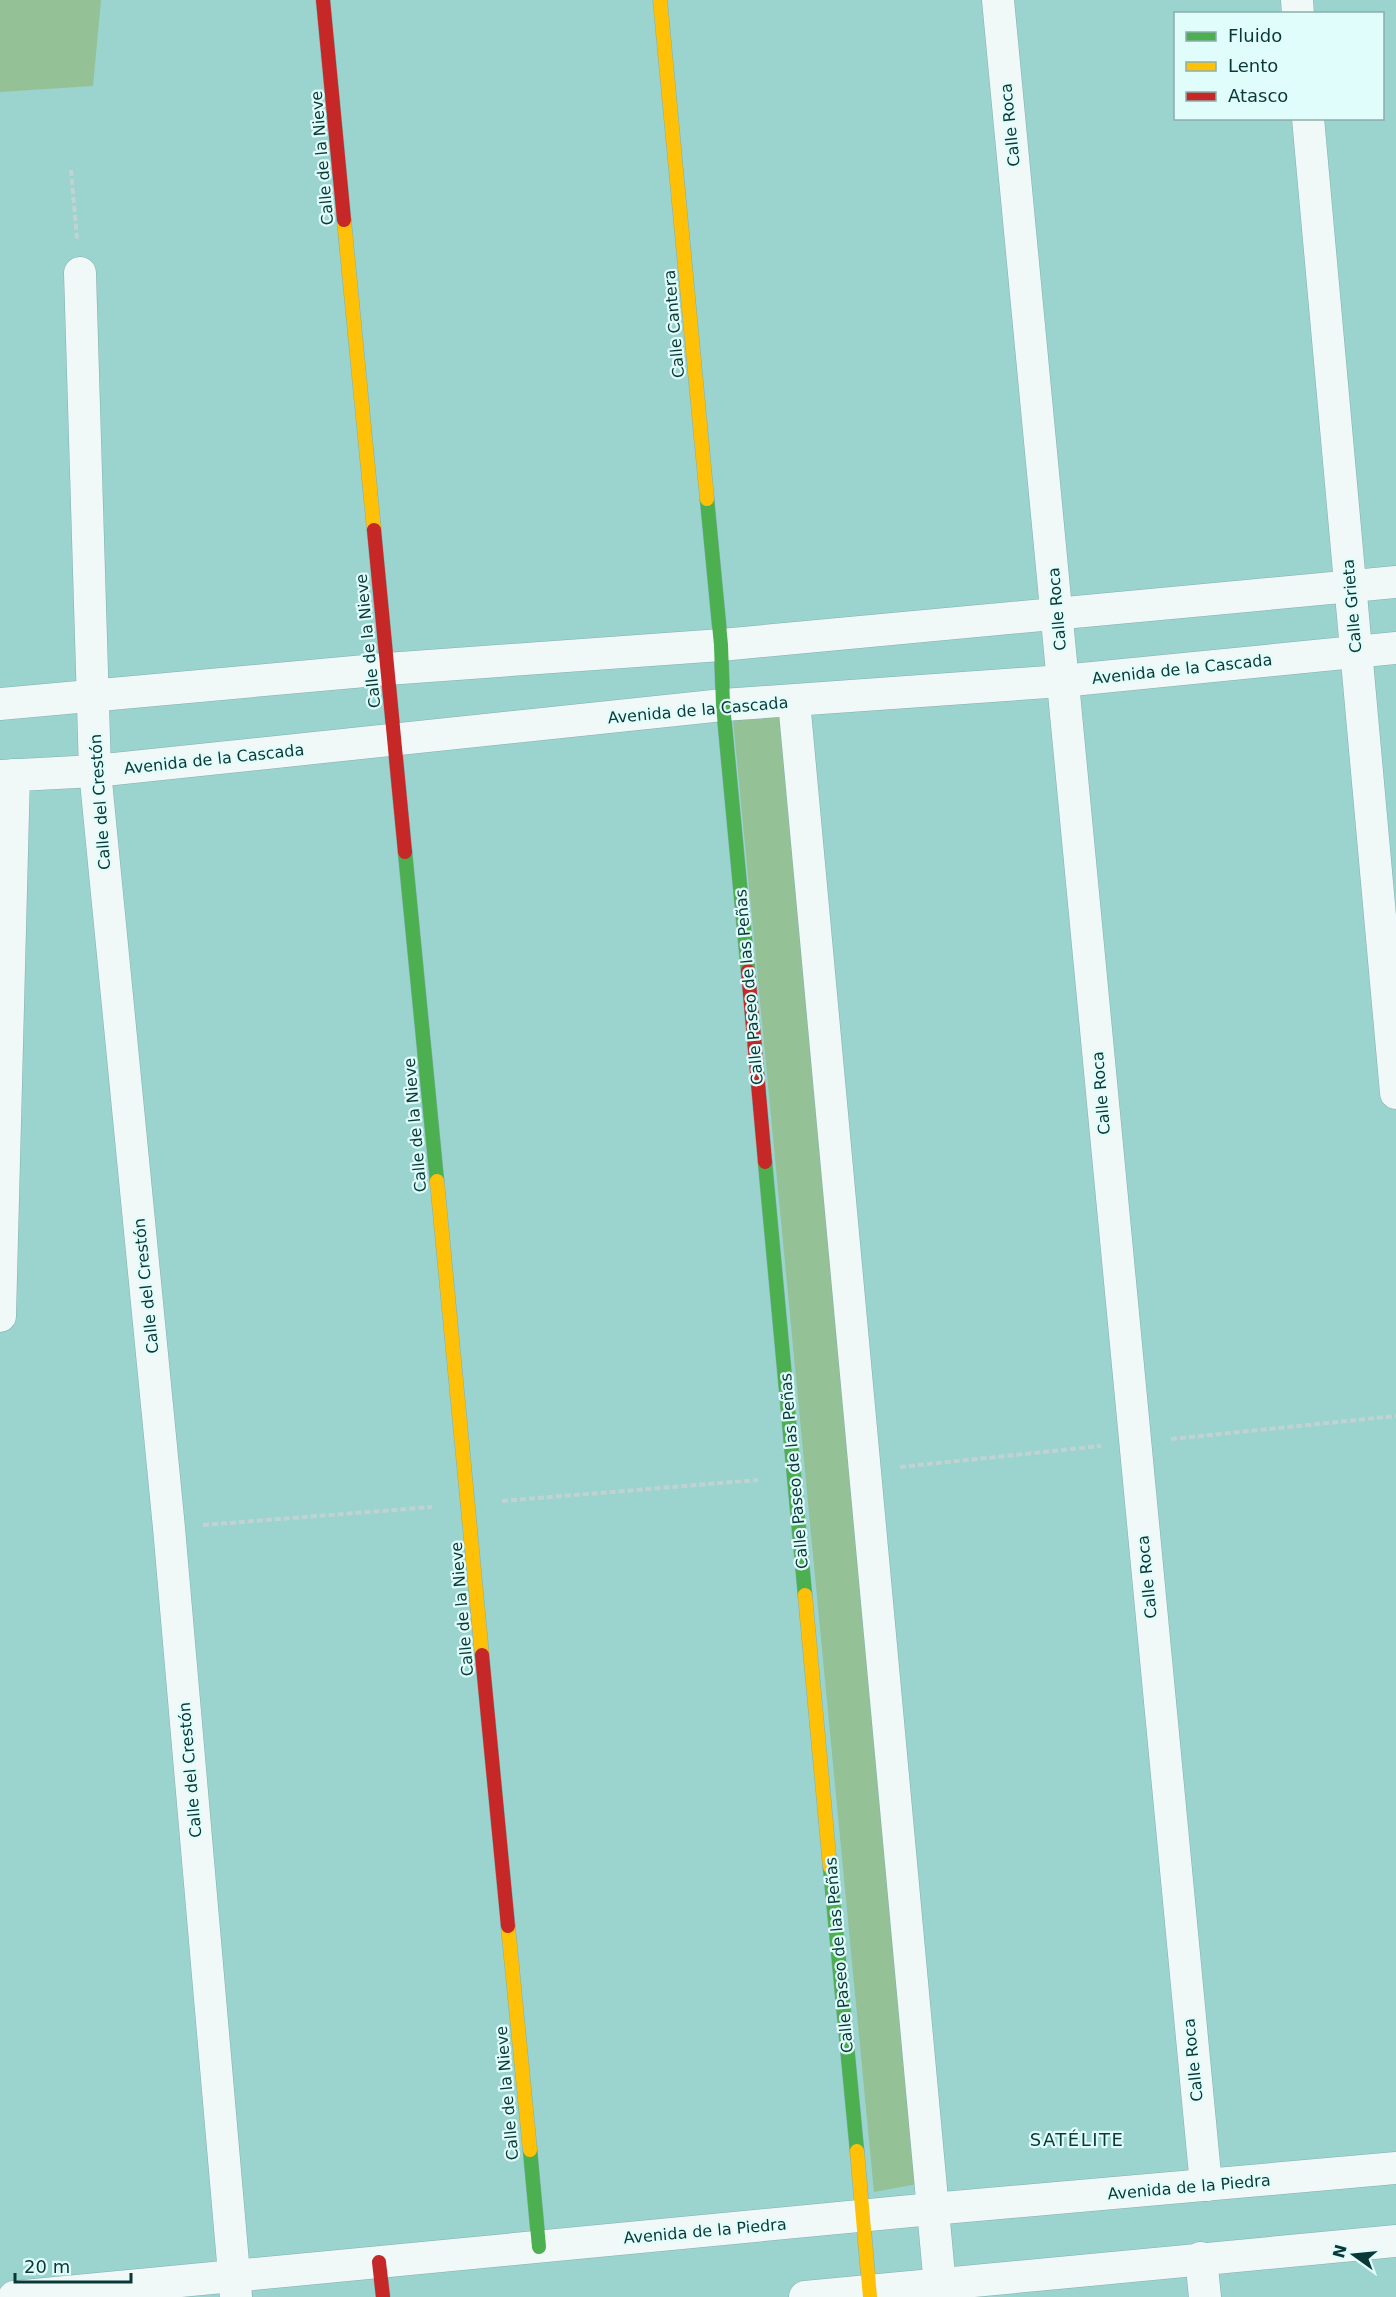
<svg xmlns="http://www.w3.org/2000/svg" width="1396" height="2297" font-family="'DejaVu Sans',sans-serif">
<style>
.green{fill:#95c197}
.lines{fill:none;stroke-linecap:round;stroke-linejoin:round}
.street-casing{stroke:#82b0ad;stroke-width:33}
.fast-casing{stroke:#82b0ad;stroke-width:15}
.slow-casing{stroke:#82b0ad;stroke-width:15}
.jam-casing{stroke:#82b0ad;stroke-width:15}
.path{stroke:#c0d3d2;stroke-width:4;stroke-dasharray:6 3;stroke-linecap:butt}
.street{stroke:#f0f8f8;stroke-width:32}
.fast{stroke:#4caf50;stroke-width:14}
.slow{stroke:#ffc107;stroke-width:14}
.jam{stroke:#c62828;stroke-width:14}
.labels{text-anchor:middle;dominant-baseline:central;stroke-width:4.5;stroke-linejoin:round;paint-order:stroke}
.street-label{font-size:16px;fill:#093936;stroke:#e1fdfb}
.neighbourhood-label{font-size:18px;letter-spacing:1.5px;fill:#093936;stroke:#e1fdfb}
</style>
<rect width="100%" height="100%" fill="#9bd3cf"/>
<!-- green -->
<g class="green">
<polygon points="0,0 101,0 93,86 0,92"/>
<polygon points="780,704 923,2183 874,2192 732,709"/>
</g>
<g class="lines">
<defs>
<g id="street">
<polyline points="998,0 1206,2185"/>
<polyline points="1297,0 1298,14"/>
<polyline points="1308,118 1396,1093"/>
<polyline points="80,273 95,771 169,1528 236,2297"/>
<polyline points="794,701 941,2297"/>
<polyline points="0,704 387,669 721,645 1396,582"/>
<polyline points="0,776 95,771 723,705 1062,681 1396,648"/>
<polyline points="0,1316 14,775"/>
<polyline points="1201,2258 1205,2297"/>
<polyline points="14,2297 932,2209 1396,2168"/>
<polyline points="805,2297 1396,2241"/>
</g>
<g id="fast">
<polyline points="707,499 721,645 723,705 748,971"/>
<polyline points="405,852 437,1181"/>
<polyline points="765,1162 805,1595"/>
<polyline points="830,1867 857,2151"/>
<polyline points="530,2150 539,2247"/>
</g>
<g id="slow">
<polyline points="660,0 707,499"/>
<polyline points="344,220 374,530"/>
<polyline points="437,1181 482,1655"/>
<polyline points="805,1595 830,1867"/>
<polyline points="508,1926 530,2150"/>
<polyline points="857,2151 870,2297"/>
</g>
<g id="jam">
<polyline points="323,0 344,220"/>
<polyline points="374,530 405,852"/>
<polyline points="748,971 765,1162"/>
<polyline points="482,1655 508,1926"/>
<polyline points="379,2262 383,2297"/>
</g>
</defs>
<!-- street casing -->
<use href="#street" class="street-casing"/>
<!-- fast casing -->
<use href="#fast" class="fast-casing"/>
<!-- slow casing -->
<use href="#slow" class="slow-casing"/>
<!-- jam casing -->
<use href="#jam" class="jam-casing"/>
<!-- path -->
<g class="path">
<polyline points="71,170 77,239"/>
<polyline points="1171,1439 1396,1416"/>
<polyline points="900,1467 1101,1446"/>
<polyline points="502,1501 758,1480"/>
<polyline points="203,1525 432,1507"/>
</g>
<!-- street -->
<use href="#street" class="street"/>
<!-- fast -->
<use href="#fast" class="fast"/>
<!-- slow -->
<use href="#slow" class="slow"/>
<!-- jam -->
<use href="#jam" class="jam"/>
</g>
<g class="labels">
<!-- street labels -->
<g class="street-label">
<text transform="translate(1010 125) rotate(-96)">Calle Roca</text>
<text transform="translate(322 158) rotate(-95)">Calle de la Nieve</text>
<text transform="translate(674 324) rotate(-95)">Calle Cantera</text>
<text transform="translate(1352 606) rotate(-95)">Calle Grieta</text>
<text transform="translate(1057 609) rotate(-95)">Calle Roca</text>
<text transform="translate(368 641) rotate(-96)">Calle de la Nieve</text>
<text transform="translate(1182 669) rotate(-6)">Avenida de la Cascada</text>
<text transform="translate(698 710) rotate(-5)">Avenida de la Cascada</text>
<text transform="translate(214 759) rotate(-6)">Avenida de la Cascada</text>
<text transform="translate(100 802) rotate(-94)">Calle del Crestón</text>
<text transform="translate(749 987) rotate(-95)">Calle Paseo de las Peñas</text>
<text transform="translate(1101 1093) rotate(-95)">Calle Roca</text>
<text transform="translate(415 1125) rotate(-95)">Calle de la Nieve</text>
<text transform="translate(146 1286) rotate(-96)">Calle del Crestón</text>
<text transform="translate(794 1471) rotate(-95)">Calle Paseo de las Peñas</text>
<text transform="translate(1147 1577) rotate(-96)">Calle Roca</text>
<text transform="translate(462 1609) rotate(-95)">Calle de la Nieve</text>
<text transform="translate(190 1770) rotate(-95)">Calle del Crestón</text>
<text transform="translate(839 1955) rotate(-95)">Calle Paseo de las Peñas</text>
<text transform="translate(1193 2060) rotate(-96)">Calle Roca</text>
<text transform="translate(507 2093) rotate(-95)">Calle de la Nieve</text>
<text transform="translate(1189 2187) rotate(-5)">Avenida de la Piedra</text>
<text transform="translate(705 2231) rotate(-5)">Avenida de la Piedra</text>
</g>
<!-- neighbourhood labels -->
<g class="neighbourhood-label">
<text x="1077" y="2139">SATÉLITE</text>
</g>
</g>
<!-- legend -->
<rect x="1174" y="12" width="210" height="108" fill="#e1fdfb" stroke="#8bafac" stroke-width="1.5"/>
<rect x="1186" y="32" width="30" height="9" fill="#4caf50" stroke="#8bafac" stroke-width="1.5"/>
<text x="1228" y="42" font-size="18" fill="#093936">Fluido</text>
<rect x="1186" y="62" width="30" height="9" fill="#ffc107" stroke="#8bafac" stroke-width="1.5"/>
<text x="1228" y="72" font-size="18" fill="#093936">Lento</text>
<rect x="1186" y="92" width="30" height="9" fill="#c62828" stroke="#8bafac" stroke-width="1.5"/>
<text x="1228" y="102" font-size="18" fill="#093936">Atasco</text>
<!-- north arrow -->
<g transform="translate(1354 2255) rotate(285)" stroke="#e1fdfb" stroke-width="4.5" paint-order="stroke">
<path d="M0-4.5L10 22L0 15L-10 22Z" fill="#093936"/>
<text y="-9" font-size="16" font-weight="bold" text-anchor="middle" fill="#093936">N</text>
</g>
<!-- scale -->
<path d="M15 2273v9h116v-9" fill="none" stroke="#093936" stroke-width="3"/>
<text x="24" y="2273" font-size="18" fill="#093936" stroke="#e1fdfb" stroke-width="4.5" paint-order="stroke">20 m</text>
</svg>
